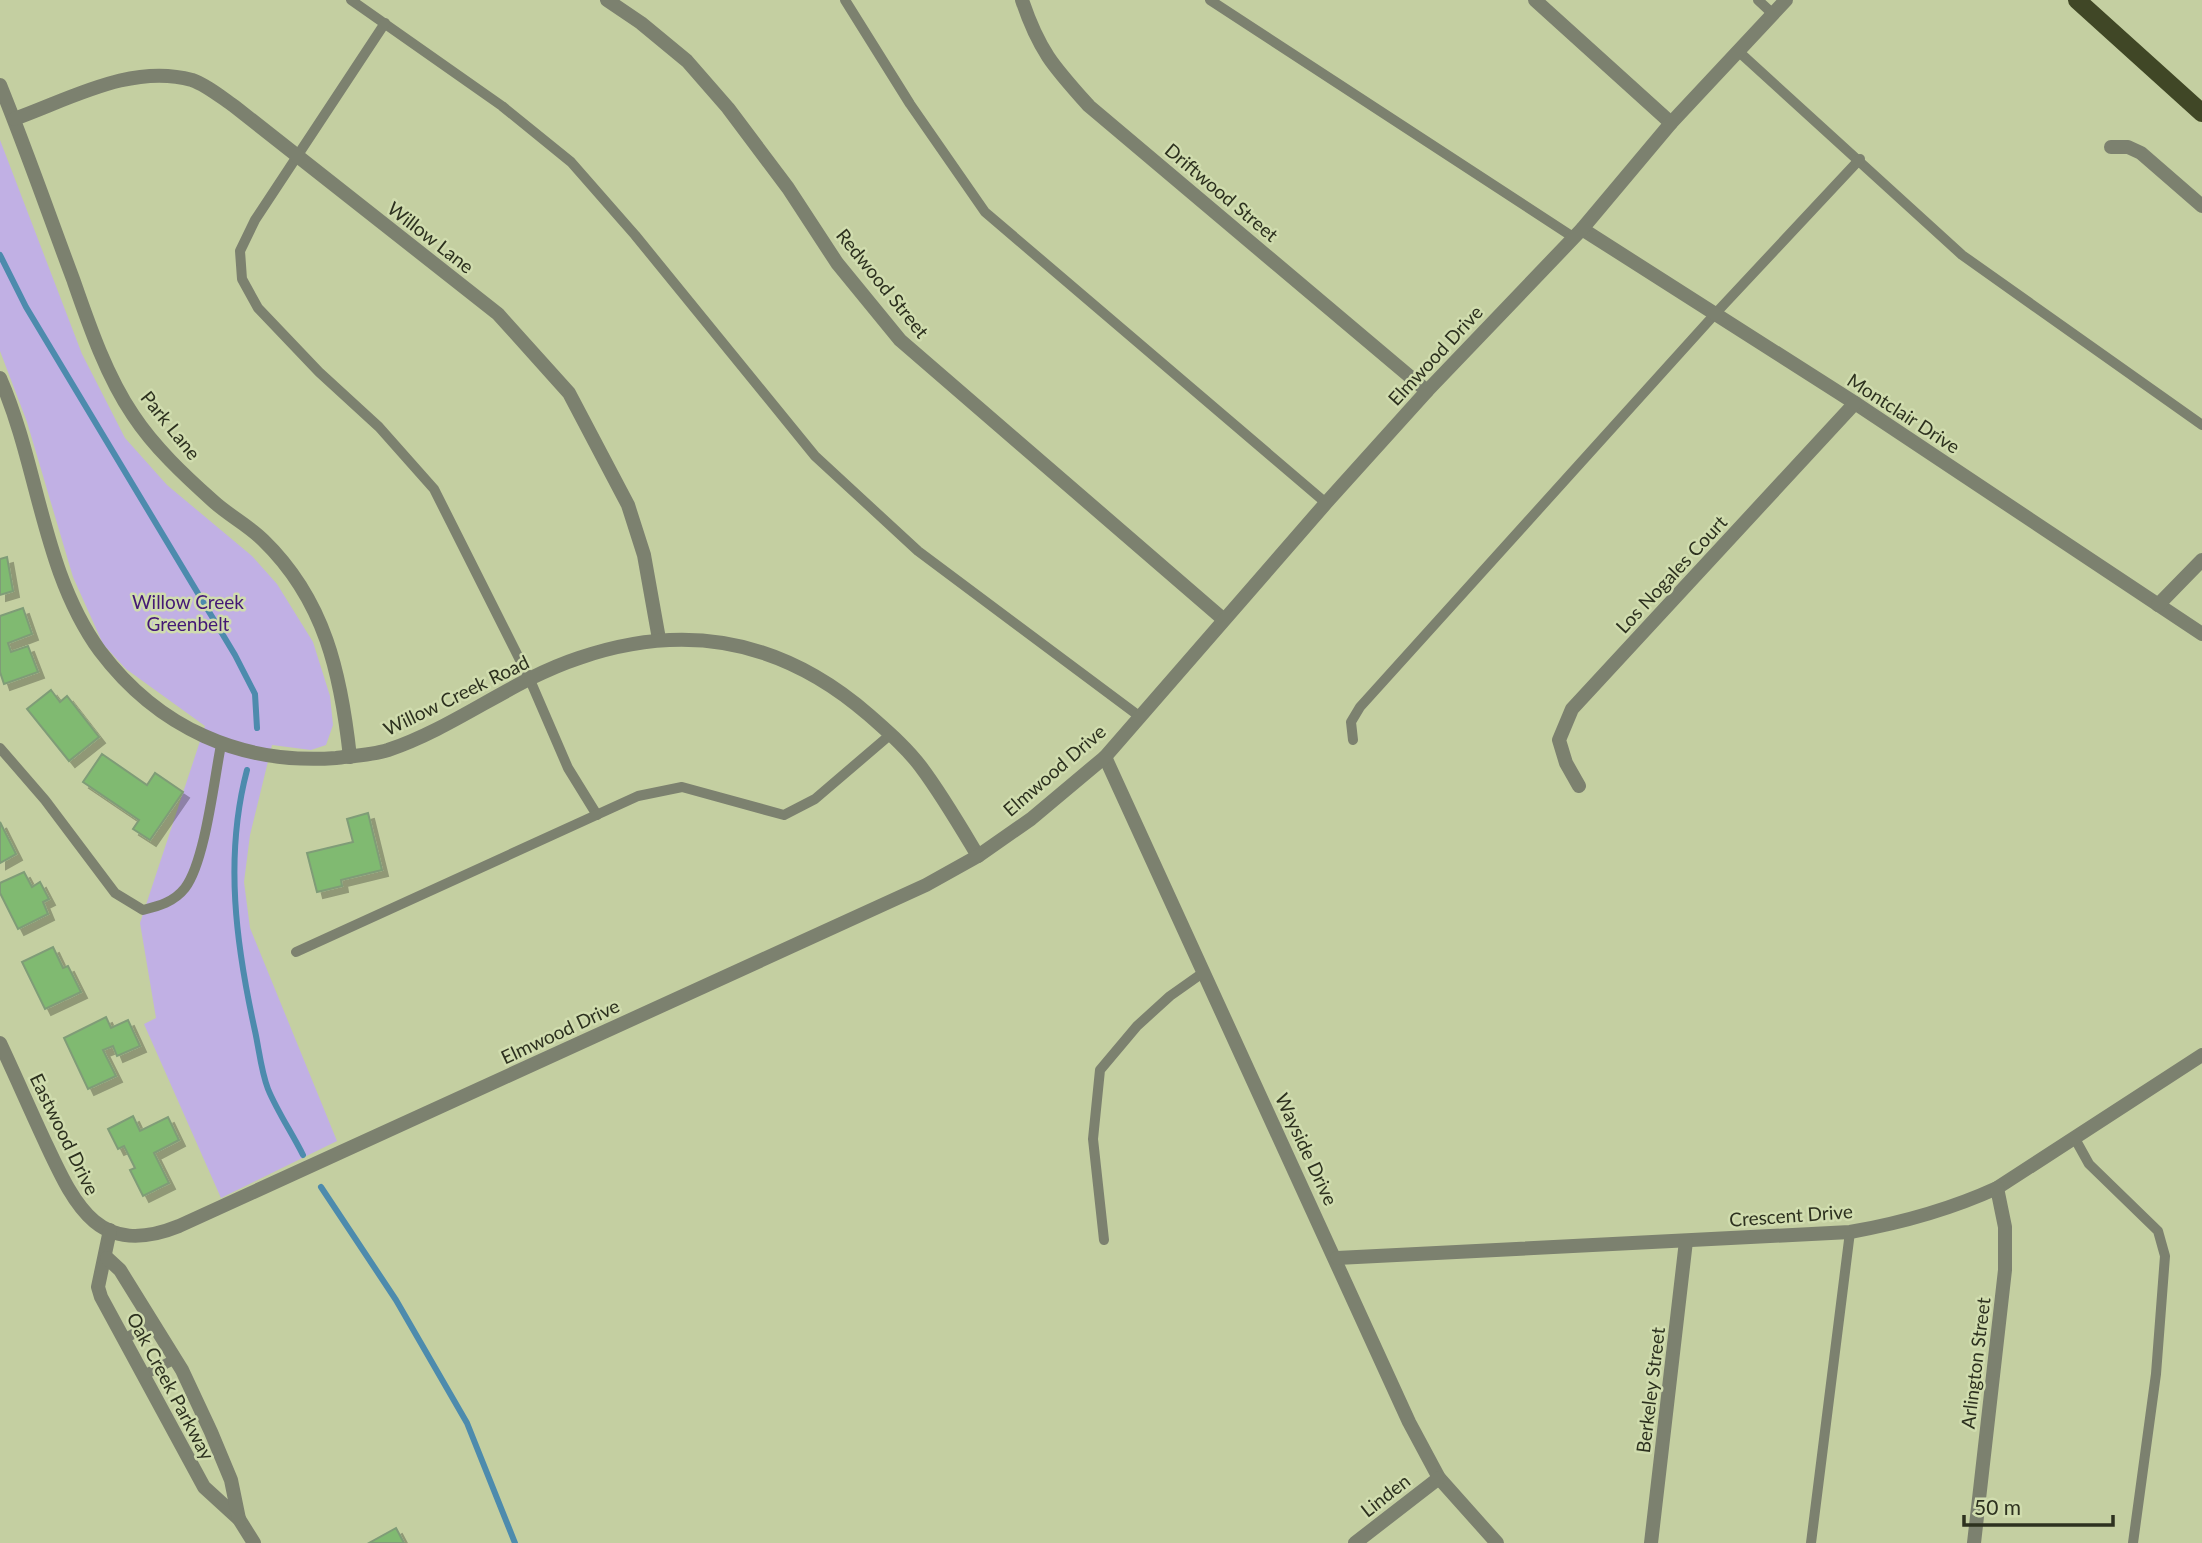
<svg xmlns="http://www.w3.org/2000/svg" width="2202" height="1543" font-family="Lato,sans-serif">
<style>
.green{fill:#c1b0e4}
.lines{fill:none;stroke-linecap:round;stroke-linejoin:round}
.stream{stroke:#4d8bad;stroke-width:6}
.building{fill:#80ba71;stroke:#7f9c77;stroke-width:2;filter:url(#shadow)}
.lane{stroke:#7c816f;stroke-width:10}
.street{stroke:#7c816f;stroke-width:14}
.primary{stroke:#404726;stroke-width:18}
.labels{text-anchor:middle;dominant-baseline:central;stroke-width:5;stroke-linejoin:round;paint-order:stroke}
.street-label{font-size:19px;fill:#2d311f;stroke:#d0dcae}
.park-label{font-size:19px;fill:#441875;stroke:#d0dcae}
</style>
<defs>
<filter id="shadow"><feDropShadow dx="6" dy="6" stdDeviation="0" flood-color="#0004"/></filter>
</defs>
<rect width="100%" height="100%" fill="#c4cfa1"/>
<!-- green -->
<polygon class="green" points="0,140 82,354 125,438 167,485 252,556 277,584 313,642 330,696 333,725 326,745 311,750 272,745 250,835 244,882 250,928 337,1141 221,1198 144,1024 156,1018 140,923 205,726 126,669 103,644 73,577 27,422 0,351"/>
<g class="lines">
<!-- stream -->
<g class="stream">
<polyline points="0,255 26,307 235,655 255,694 257,728"/>
<path d="M247,770C224,857 236,945 255,1031C259,1049 261,1071 268,1089C277,1111 292,1133 303,1155"/>
<polyline points="321,1187 396,1300 467,1423 515,1543"/>
</g>
</g>
<!-- building -->
<g class="building">
<polygon points="7,557 13,591 0,595 0,559"/>
<polygon points="23,608 32,634 8,643 11,652 28,646 38,672 4,684 0,672 0,616"/>
<polygon points="51,690 60,702 67,696 99,737 69,761 27,709"/>
<polygon points="102,754 147,785 155,773 183,792 150,840 133,829 139,820 83,782"/>
<polygon points="368,813 382,870 341,880 342,886 317,892 307,853 353,842 347,819"/>
<polygon points="0,822 16,854 0,863"/>
<polygon points="24,872 32,887 40,882 49,899 43,902 48,914 18,929 0,893 0,883"/>
<polygon points="53,947 63,968 68,966 81,992 45,1009 22,962"/>
<polygon points="106,1017 111,1028 128,1020 140,1046 117,1056 113,1046 103,1050 116,1076 88,1089 64,1038"/>
<polygon points="133,1116 140,1131 168,1117 179,1140 154,1153 169,1183 143,1196 130,1170 135,1168 124,1146 118,1149 108,1129"/>
<polygon points="396,1528 404,1543 369,1543"/>
</g>
<g class="lines">
<!-- lane -->
<g class="lane">
<polyline points="351,0 502,106 571,162 635,235 815,456 918,551 1139,716"/>
<polyline points="845,0 910,104 985,212 1326,503"/>
<polyline points="1210,0 1573,237"/>
<polyline points="1758,0 1773,14"/>
<polyline points="385,23 255,220 240,251 242,279 258,308 319,372 379,427 434,489 530,680 568,768 597,815"/>
<polyline points="1738,51 1962,255 2202,425"/>
<polyline points="1353,740 1351,722 1360,707 1715,314 1860,159"/>
<path d="M0,748L45,800L115,893L143,910C159,906 174,902 185,888C205,862 214,780 221,745"/>
<polyline points="296,952 638,796 682,787 784,815 815,799 891,734"/>
<polyline points="2074,1137 2089,1164 2158,1231 2165,1256 2156,1374 2133,1543"/>
<polyline points="1104,1240 1093,1139 1100,1070 1137,1026 1170,996 1204,972"/>
<polyline points="124,1339 153,1323"/>
<polyline points="144,1375 175,1359"/>
<polyline points="1811,1543 1850,1232"/>
</g>
<!-- street -->
<g class="street">
<polyline points="607,0 641,23 687,61 728,108 788,188 837,263 900,340 1223,619"/>
<path d="M1022,0C1039,51 1054,67 1089,106L1427,391"/>
<polyline points="1535,0 1671,123"/>
<path d="M0,85C26,149 49,215 73,279C89,325 106,375 133,415C154,447 184,475 213,501C228,515 248,525 263,540C325,600 341,674 350,757"/>
<path d="M14,119C70,99 132,63 192,80C207,85 222,98 234,106L498,314L569,393L628,505L644,555L659,639"/>
<polyline points="2111,147 2128,147 2141,153 2202,206"/>
<polyline points="1582,229 1855,403 2202,634"/>
<path d="M0,378C39,467 42,571 100,651C158,728 241,765 336,758C353,756 372,755 388,750C456,727 512,680 579,658C687,621 784,641 869,715C887,731 906,747 921,767C942,795 960,826 978,856"/>
<polyline points="2158,605 2202,560"/>
<polyline points="1105,757 1409,1422 1439,1478 1497,1543"/>
<polyline points="1579,786 1566,763 1559,740 1572,709 1855,403"/>
<path d="M0,1043C16,1077 31,1112 47,1146C76,1208 100,1258 179,1226L926,885L978,856L1031,819L1105,757L1326,503L1427,391L1582,229L1671,123L1786,0"/>
<polyline points="110,1230 98,1287 101,1297 204,1487 239,1519 254,1543"/>
<polyline points="107,1258 120,1270 182,1370 211,1432 231,1480 239,1519"/>
<path d="M1337,1258L1850,1232C1901,1223 1949,1210 1997,1188L2202,1055"/>
<polyline points="1355,1543 1439,1478"/>
<polyline points="1651,1543 1686,1241"/>
<polyline points="1974,1543 2005,1270 2005,1227 1997,1188"/>
</g>
<!-- primary -->
<polyline class="primary" points="2077,0 2202,113"/>
</g>
<g class="labels">
<!-- street labels -->
<g class="street-label">
<text transform="translate(1222 192) rotate(40)">Driftwood Street</text>
<text transform="translate(431 237) rotate(38)">Willow Lane</text>
<text transform="translate(883 283) rotate(51)">Redwood Street</text>
<text transform="translate(1435 355) rotate(-47)">Elmwood Drive</text>
<text transform="translate(1904 413) rotate(33)">Montclair Drive</text>
<text transform="translate(171 425) rotate(51)">Park Lane</text>
<text transform="translate(1671 574) rotate(-47)">Los Nogales Court</text>
<text transform="translate(456 695) rotate(-26)">Willow Creek Road</text>
<text transform="translate(1054 770) rotate(-41)">Elmwood Drive</text>
<text transform="translate(560 1031) rotate(-25)">Elmwood Drive</text>
<text transform="translate(65 1134) rotate(64)">Eastwood Drive</text>
<text transform="translate(1307 1149) rotate(65)">Wayside Drive</text>
<text transform="translate(1791 1215) rotate(-4)">Crescent Drive</text>
<text transform="translate(1975 1363) rotate(-83)">Arlington Street</text>
<text transform="translate(171 1386) rotate(62)">Oak Creek Parkway</text>
<text transform="translate(1650 1390) rotate(-83)">Berkeley Street</text>
<text transform="translate(1385 1495) rotate(-38)">Linden</text>
</g>
<!-- park labels -->
<g class="park-label">
<text x="188" y="601">Willow Creek<tspan x="188" dy="22">Greenbelt</tspan></text>
</g>
</g>
<!-- scale -->
<path d="M1964 1515v10h149v-10" fill="none" stroke="#2d311f" stroke-width="3.5"/>
<text x="1974" y="1515" font-size="21" fill="#2d311f" stroke="#d0dcae" stroke-width="5" paint-order="stroke">50 m</text>
</svg>
